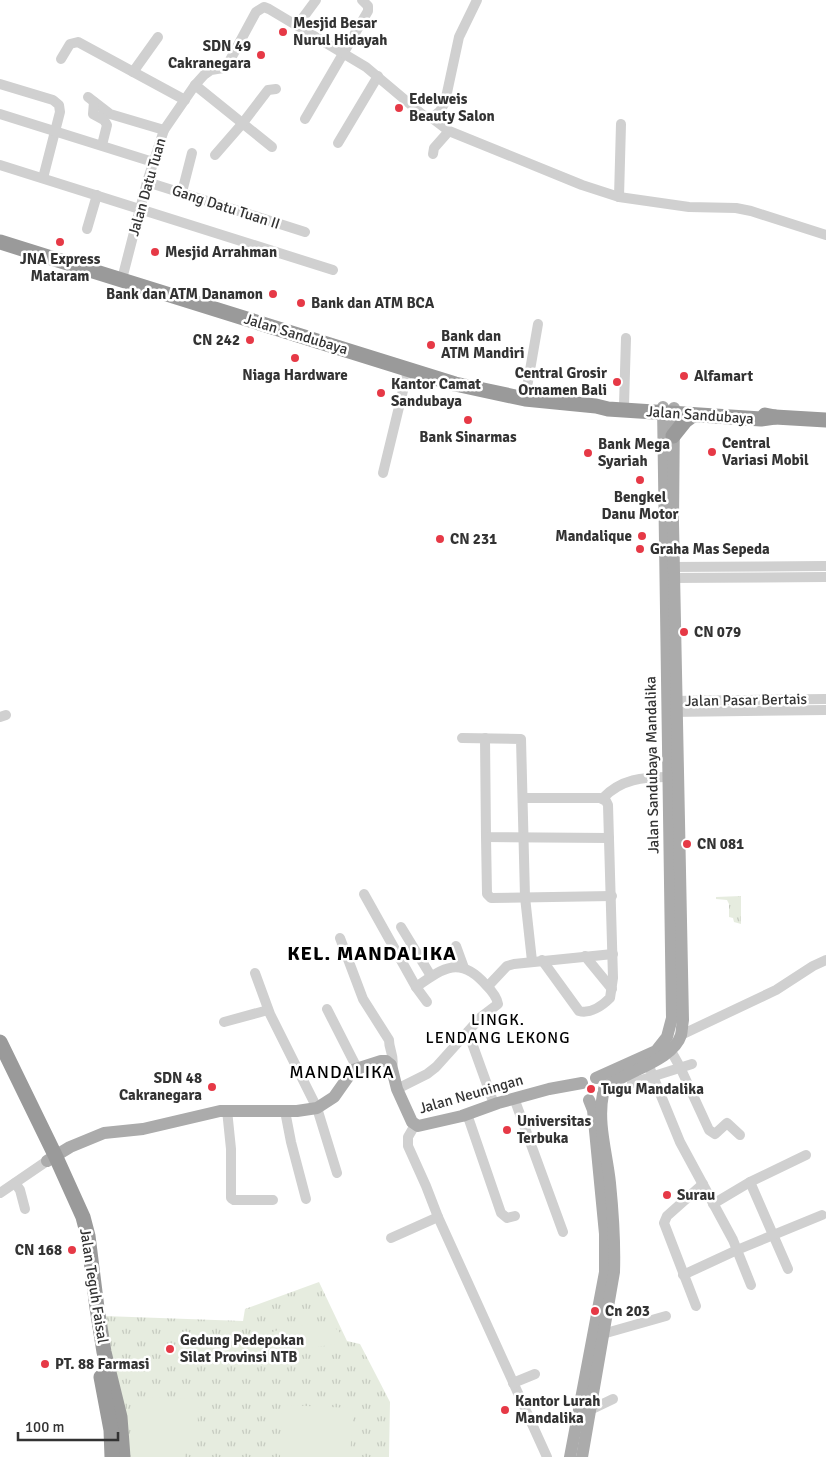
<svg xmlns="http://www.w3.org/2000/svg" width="826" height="1457" font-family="Signika,sans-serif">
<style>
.grass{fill:url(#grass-tufts)}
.pitch{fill:#e6ecdf}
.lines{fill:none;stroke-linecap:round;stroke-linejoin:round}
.minor{stroke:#d0d0d0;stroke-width:10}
.major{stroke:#ababab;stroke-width:12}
.highway{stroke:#9a9a9a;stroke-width:15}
.poi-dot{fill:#e63946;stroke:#fff;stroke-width:2}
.labels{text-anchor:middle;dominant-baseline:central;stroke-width:5;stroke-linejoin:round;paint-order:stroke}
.poi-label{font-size:15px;font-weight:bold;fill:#333;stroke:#fff;text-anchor:start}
.street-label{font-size:15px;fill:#333;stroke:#fff}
.neighbourhood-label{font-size:16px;letter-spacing:1px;fill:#000;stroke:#fff}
.quarter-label{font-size:18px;letter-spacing:1px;fill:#000;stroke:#fff}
.district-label{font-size:20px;font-weight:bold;letter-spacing:1px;fill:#000;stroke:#fff}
</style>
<defs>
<pattern id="grass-tufts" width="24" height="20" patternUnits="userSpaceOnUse" patternTransform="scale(1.25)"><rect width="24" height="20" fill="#e6ecdf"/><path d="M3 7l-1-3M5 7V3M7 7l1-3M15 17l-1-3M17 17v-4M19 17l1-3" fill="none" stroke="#c6cbc0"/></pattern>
</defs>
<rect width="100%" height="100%" fill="#fff"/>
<!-- grass -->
<g class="grass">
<polygon points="741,896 741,924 734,922 733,918 729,917 729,904 727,900 716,899 716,897"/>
<polygon points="319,1282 347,1341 360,1344 390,1402 389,1457 124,1457 104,1316 243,1321 245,1309"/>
</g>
<!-- pitch -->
<g class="pitch">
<path d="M311,1324C325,1324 338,1324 344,1340L341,1343L258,1357L254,1348C263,1329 291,1327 311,1324Z"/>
<polygon points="135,1397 199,1399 197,1430 189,1439 186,1448 185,1457 135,1457"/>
<polygon points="282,1405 353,1408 350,1457 280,1457"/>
</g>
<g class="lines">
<!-- minor -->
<g class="minor">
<polyline points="299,23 316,0"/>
<polyline points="61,59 70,44 78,42 185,100"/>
<polyline points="133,72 158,37"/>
<polyline points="0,84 53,100 59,105 60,112 43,178"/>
<polyline points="195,85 272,147"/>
<polyline points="88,97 110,114 164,130"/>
<polyline points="94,102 93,114 104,120 107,125 102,145"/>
<polyline points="0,114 153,162"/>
<polyline points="432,118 440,111 445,102 459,37 477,0"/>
<polyline points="305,119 368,11 368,6 362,0"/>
<polyline points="338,143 378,76"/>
<polyline points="433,154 434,148 449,131"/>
<polyline points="215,155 242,124 268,90 276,89"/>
<polyline points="0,165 333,270"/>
<polyline points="147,182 305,232"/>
<polyline points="182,192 192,153"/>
<polyline points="619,197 621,124"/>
<polyline points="87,229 97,195"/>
<polyline points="122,279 147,182 164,130 195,85 204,75 211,70 223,68 229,62 256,12 264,7 269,9 366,67 423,115 432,118 449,131 582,185 619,197 689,207 736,208 751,211 826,235"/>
<polyline points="525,399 538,324"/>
<polyline points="624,405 626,338"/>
<polyline points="383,473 408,370"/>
<polyline points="668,567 826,566"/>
<polyline points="667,578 826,577"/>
<polyline points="670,701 826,699"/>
<polyline points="670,712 826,710"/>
<polyline points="0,717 6,715"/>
<polyline points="462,738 521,739 525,897 532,961"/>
<polyline points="485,738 486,837 609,838"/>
<path d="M523,798H600L606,801L608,805L613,978L610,998C602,1006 590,1014 579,1011L542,960"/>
<path d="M603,798C621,779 643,777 668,777"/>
<polyline points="486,837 487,894 491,898 612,896"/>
<polyline points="364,894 416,987 427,1002"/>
<polyline points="401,927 431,976"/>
<path d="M340,938L363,999L389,1040C389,1051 395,1055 392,1068"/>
<polyline points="456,946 464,968"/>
<polyline points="585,956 612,989"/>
<polyline points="255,973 270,1014 317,1108 337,1173"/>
<polyline points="490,984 507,966 514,964 613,954"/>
<polyline points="327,1009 357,1068"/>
<polyline points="224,1022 268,1010"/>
<polyline points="468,1032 494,1104"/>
<polyline points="681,1035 776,990 813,966 826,960"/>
<polyline points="671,1051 680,1067 709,1130 715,1134 727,1123 740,1135"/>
<polyline points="648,1064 680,1142 733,1240 751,1285"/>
<polyline points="632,1083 692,1064"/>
<path d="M397,1089L427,1074L436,1067L481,1017L498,1004C497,997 491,990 486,985C460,955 443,968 416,987"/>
<polyline points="514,1098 563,1232"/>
<polyline points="227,1110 231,1149 231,1198 234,1200 273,1200"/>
<polyline points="285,1111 291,1142 306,1199"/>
<polyline points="467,1114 501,1213 507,1218 515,1216"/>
<polyline points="415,1125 408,1137 408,1146 426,1186 438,1217 547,1457"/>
<polyline points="750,1182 788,1269"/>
<polyline points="15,1183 20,1190 25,1209"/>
<polyline points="0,1193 47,1161"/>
<polyline points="713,1204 750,1182 806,1155"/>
<polyline points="391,1238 438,1217"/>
<polyline points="683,1275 737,1250 822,1215"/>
<polyline points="696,1306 664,1223 667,1216 703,1184"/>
<polyline points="599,1335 666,1316"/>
<polyline points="513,1383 535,1374"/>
<polyline points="590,1410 613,1399"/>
</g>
<!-- major -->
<g class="major">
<polyline points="596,1078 656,1051 667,1037 672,1018 663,407"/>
<path d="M604,1089C625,1071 673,1061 681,1035C682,1031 682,1025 683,1020L673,523L674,408"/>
<polyline points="47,1161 70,1147 104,1133 143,1129 220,1111 297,1111 317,1108 334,1097 353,1070 381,1061 386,1061 391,1065 397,1089 412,1122 418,1126 462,1116 498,1103 549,1089 582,1083"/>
<polyline points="570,1457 605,1272 605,1234 593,1110 589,1100"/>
<path d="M582,1457L614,1272C615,1242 613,1213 610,1183C607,1154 597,1123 603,1094"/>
</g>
<!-- highway -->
<g class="highway">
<polyline points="0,242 455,384 525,399 596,406 608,409 761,419 775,417"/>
<polyline points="765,415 775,417 826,420"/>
<polyline points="673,436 685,421 693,415"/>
<polyline points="0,1042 55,1155 83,1217 88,1236 97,1308 104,1352 120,1417 123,1457"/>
<polyline points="101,1377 111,1430 112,1457"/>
</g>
</g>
<!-- markers -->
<g class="poi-dot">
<circle cx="283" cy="32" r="5"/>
<circle cx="261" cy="55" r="5"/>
<circle cx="399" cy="108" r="5"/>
<circle cx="60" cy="242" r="5"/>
<circle cx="155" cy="252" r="5"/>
<circle cx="273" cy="294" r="5"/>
<circle cx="301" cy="303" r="5"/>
<circle cx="250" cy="340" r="5"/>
<circle cx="431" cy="345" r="5"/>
<circle cx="295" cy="358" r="5"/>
<circle cx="684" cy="376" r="5"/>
<circle cx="617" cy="382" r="5"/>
<circle cx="381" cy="393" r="5"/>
<circle cx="468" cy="420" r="5"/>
<circle cx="712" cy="452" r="5"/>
<circle cx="588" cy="453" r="5"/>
<circle cx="640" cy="480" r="5"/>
<circle cx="642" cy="536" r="5"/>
<circle cx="440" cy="539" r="5"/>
<circle cx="640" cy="549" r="5"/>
<circle cx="684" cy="632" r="5"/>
<circle cx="687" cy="844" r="5"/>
<circle cx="212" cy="1087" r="5"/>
<circle cx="591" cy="1089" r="5"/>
<circle cx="507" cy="1130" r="5"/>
<circle cx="667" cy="1195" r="5"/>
<circle cx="72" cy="1250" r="5"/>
<circle cx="595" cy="1311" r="5"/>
<circle cx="170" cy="1349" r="5"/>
<circle cx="45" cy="1364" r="5"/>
<circle cx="505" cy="1410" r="5"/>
</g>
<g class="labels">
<!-- poi labels -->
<g class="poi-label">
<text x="293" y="23">Mesjid Besar<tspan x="293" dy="17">Nurul Hidayah</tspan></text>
<text x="251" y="46" text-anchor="end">SDN 49<tspan x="251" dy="17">Cakranegara</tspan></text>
<text x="409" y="99">Edelweis<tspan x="409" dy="17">Beauty Salon</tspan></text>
<text x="165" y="252">Mesjid Arrahman</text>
<text x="60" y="259" text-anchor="middle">JNA Express<tspan x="60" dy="17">Mataram</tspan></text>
<text x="263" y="294" text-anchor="end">Bank dan ATM Danamon</text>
<text x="311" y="303">Bank dan ATM BCA</text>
<text x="441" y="336">Bank dan<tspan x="441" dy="17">ATM Mandiri</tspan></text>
<text x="240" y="340" text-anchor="end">CN 242</text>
<text x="607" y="373" text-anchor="end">Central Grosir<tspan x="607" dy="17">Ornamen Bali</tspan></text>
<text x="295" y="375" text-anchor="middle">Niaga Hardware</text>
<text x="694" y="376">Alfamart</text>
<text x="391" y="384">Kantor Camat<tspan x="391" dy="17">Sandubaya</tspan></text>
<text x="468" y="437" text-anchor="middle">Bank Sinarmas</text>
<text x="722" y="443">Central<tspan x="722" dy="17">Variasi Mobil</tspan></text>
<text x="598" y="444">Bank Mega<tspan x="598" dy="17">Syariah</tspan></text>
<text x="640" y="497" text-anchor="middle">Bengkel<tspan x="640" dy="17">Danu Motor</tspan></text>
<text x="632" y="536" text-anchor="end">Mandalique</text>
<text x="450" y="539">CN 231</text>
<text x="650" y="549">Graha Mas Sepeda</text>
<text x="694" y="632">CN 079</text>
<text x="697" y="844">CN 081</text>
<text x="202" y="1078" text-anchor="end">SDN 48<tspan x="202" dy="17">Cakranegara</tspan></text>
<text x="601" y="1089">Tugu Mandalika</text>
<text x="517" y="1121">Universitas<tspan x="517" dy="17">Terbuka</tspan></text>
<text x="677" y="1195">Surau</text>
<text x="62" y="1250" text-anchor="end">CN 168</text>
<text x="605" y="1311">Cn 203</text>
<text x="180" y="1340">Gedung Pedepokan<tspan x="180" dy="17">Silat Provinsi NTB</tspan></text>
<text x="55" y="1364">PT. 88 Farmasi</text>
<text x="515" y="1401">Kantor Lurah<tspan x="515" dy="17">Mandalika</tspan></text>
</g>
<!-- street labels -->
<g class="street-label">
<text transform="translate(147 187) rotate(-74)">Jalan Datu Tuan</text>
<text transform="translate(226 207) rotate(18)">Gang Datu Tuan II</text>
<text transform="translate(296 334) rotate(17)">Jalan Sandubaya</text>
<text transform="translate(700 415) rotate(4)">Jalan Sandubaya</text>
<text transform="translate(746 700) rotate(-1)">Jalan Pasar Bertais</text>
<text transform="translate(652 765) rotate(-91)">Jalan Sandubaya Mandalika</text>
<text transform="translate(471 1094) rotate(-16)">Jalan Neuningan</text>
<text transform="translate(94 1286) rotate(81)">Jalan Teguh Faisal</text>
</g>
<!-- neighbourhood labels -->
<g class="neighbourhood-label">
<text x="498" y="1020">LINGK.<tspan x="498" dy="18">LENDANG LEKONG</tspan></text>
</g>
<!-- quarter labels -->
<g class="quarter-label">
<text x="342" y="1072">MANDALIKA</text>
</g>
<!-- district labels -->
<g class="district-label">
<text x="372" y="953">KEL. MANDALIKA</text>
</g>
</g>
<!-- scale -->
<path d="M18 1432v8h100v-8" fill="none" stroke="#333333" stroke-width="2.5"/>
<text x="25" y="1432" font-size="15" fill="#333333" stroke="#ffffff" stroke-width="4" paint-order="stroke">100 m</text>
</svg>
